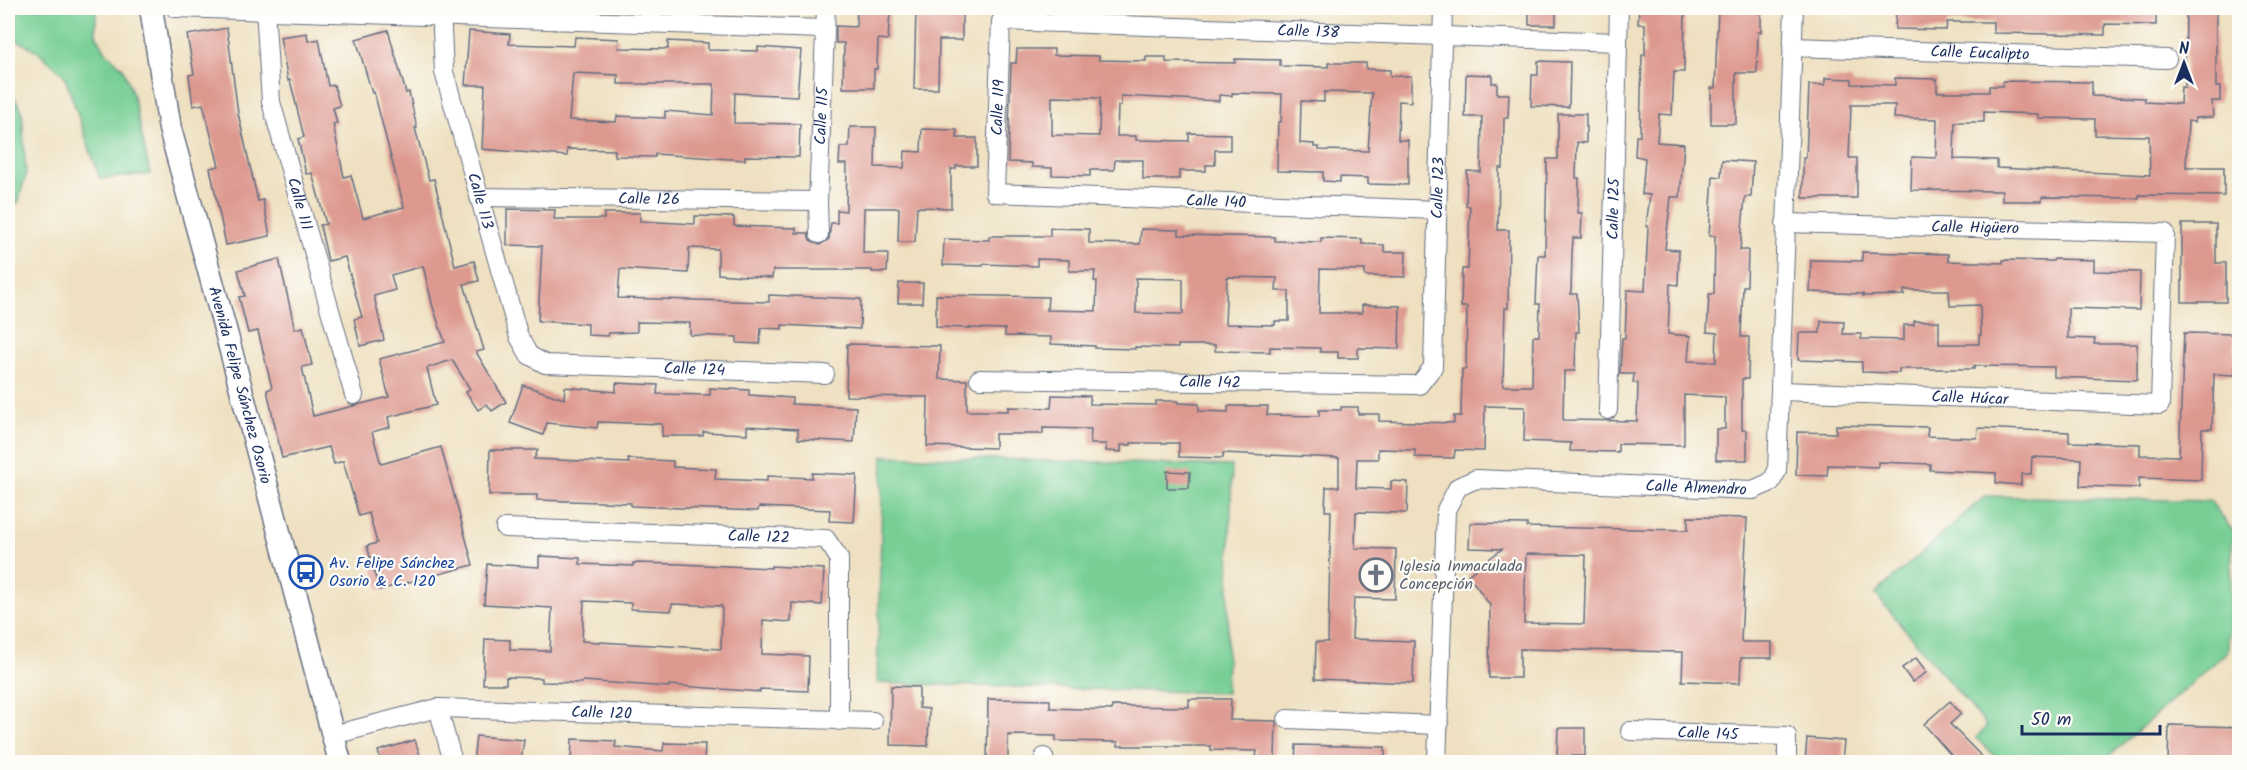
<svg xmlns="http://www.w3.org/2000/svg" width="2247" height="770" font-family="Kalam,sans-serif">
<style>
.green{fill:#77cf95;stroke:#497f7a;stroke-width:1.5}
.building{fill:#dd9990;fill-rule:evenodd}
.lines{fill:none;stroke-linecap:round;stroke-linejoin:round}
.minor-casing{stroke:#656d80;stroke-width:20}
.tertiary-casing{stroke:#656d80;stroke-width:25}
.minor{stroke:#fff;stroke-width:18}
.tertiary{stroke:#fff;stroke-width:22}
.labels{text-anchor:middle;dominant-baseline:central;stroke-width:4.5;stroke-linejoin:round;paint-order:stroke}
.street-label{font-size:16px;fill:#1b2f5e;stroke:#fdfcf7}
.transit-label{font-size:16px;fill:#164399;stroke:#fdfcf7;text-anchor:start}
.worship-label{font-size:16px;fill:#5b616d;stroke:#fdfcf7;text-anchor:start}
</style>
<rect width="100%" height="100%" fill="#fdfcf7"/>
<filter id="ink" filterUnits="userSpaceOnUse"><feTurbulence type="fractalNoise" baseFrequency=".0167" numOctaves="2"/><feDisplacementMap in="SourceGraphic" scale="12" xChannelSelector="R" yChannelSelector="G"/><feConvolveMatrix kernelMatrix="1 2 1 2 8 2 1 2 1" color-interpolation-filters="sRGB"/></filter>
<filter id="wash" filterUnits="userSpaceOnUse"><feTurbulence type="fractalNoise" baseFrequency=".008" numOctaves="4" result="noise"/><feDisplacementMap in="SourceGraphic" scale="24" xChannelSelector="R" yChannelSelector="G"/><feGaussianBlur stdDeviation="1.35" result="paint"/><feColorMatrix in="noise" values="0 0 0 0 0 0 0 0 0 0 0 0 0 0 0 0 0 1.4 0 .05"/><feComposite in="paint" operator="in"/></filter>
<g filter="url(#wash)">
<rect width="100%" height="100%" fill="#eee0c0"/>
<!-- green -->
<g class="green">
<polygon points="8,8 96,8 96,35 106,52 123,68 133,95 150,174 100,179 64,75 37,51 8,35"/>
<polygon points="8,88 22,110 26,175 18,203 8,206"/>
<polygon points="883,456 1232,466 1226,693 877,683"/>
<polygon points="1985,496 2210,501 2233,531 2228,651 2102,762 2001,762 1976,738 1987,726 1875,594"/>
</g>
<g id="blocks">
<!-- building -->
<g class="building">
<polygon points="916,8 962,8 962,40 939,40 938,89 914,89"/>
<rect x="1529" y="8" width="27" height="17"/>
<polygon points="1639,8 1666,8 1666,11 1685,11 1684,72 1674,72 1672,115 1659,114 1657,142 1684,144 1680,197 1671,197 1665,249 1679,250 1678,285 1670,284 1668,334 1690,336 1688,361 1716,362 1717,333 1707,332 1709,294 1714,294 1715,236 1709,236 1713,176 1721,177 1722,160 1753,162 1751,197 1745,197 1740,250 1748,250 1747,286 1743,286 1741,337 1749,337 1748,379 1742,379 1742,430 1747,430 1747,460 1716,460 1716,429 1725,429 1725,397 1684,395 1684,445 1618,444 1618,452 1570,451 1571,443 1524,441 1525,407 1485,406 1484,451 1455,450 1454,458 1415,457 1415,450 1378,449 1378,459 1357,459 1356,488 1391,489 1391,481 1408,482 1407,513 1356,512 1355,548 1396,549 1395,599 1354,598 1352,639 1414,641 1413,683 1315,679 1316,642 1328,642 1331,511 1325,511 1326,487 1339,487 1339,458 1223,453 1223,458 1179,457 1179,443 1131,443 1131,445 1121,445 1121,452 1106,451 1106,444 1090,444 1091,429 1043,428 1043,434 995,434 995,448 927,446 928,397 846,396 847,344 940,346 939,379 967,380 967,411 1008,411 1008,407 1051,408 1052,395 1090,396 1090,404 1156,405 1156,401 1178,401 1178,403 1199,404 1199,411 1228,412 1228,406 1268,406 1267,415 1319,416 1319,410 1341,410 1341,407 1358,407 1358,414 1379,414 1379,421 1454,423 1454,416 1461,416 1462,369 1466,369 1467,307 1461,307 1462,269 1468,269 1470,206 1466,206 1467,171 1481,172 1482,117 1465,117 1466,74 1492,75 1492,83 1497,83 1497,94 1509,94 1508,118 1504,118 1503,168 1499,168 1498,230 1509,230 1508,308 1505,308 1503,386 1532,386 1533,336 1539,336 1540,304 1536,304 1538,255 1545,255 1547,159 1558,159 1558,114 1586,114 1586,143 1577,142 1576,178 1579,178 1578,213 1582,213 1581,238 1573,238 1572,254 1571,294 1577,294 1579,332 1576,332 1575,371 1564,371 1563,420 1637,421 1638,383 1633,383 1634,374 1620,374 1622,338 1625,338 1627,290 1645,291 1648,226 1646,226 1650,195 1642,194 1645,158 1635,156 1636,136 1640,136 1642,55 1645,55 1645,24 1638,24"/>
<polygon points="1718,8 1751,8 1751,12 1761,13 1761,32 1758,32 1757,73 1736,73 1736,124 1711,124 1711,88 1715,88"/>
<polygon points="1896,8 2156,8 2156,25 2105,24 2105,35 1993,33 1993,22 1947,22 1946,30 1895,29"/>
<path d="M2186,8H2216V87H2220V101H2212L2213,117L2195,118V122L2188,121L2186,167H2224V196L2139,195V198L2042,197V201H2002V191L1911,190L1912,157L1936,158L1937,119L1894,118L1895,105H1851L1849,158H1857V198H1803V158H1806L1809,85H1825V78L1852,79V84L1895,85V78L1937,79V92H1989V86H2003V81L2092,82V96L2145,98V102L2180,104L2181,87L2185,88ZM1984,112L2038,114V118L2095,119V135L2149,136L2150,175L1997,168V160L1954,159L1955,122H1984Z"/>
<polygon points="857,9 890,12 888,40 878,39 877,69 874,69 874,88 843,88 844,43 836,43 836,26 856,27"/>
<polygon points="227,28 238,113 258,201 263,200 270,236 226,245 210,168 219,166 203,104 193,106 189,75 194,74 187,35"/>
<polygon points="388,30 406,93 409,92 417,128 415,128 429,180 434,179 455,266 474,261 479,281 464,284 484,350 476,352 506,402 492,411 487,404 478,410 466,392 470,389 452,360 427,368 436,405 388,417 390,427 372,432 381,464 441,447 473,565 379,590 367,546 377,543 369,513 359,516 343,461 334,464 329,447 282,458 267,390 272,388 258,331 248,333 239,297 245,296 238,270 279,259 295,329 303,327 312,365 302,367 313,416 389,397 379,359 445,342 433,307 423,266 391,275 395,290 374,296 384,340 360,346 354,319 362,317 345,257 328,261 320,225 326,224 312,173 306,174 298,139 304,137 290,80 288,81 280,37 307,33 308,41 319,39 328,86 334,85 340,106 333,108 337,123 333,124 344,177 351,175 363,218 404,207 374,92 372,93 356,39"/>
<path d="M469,31L510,34L509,44L574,46L575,37L619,39L618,48L668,49V41L708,43V50L758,51V47L801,50L797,96L735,93L734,123L800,124L799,157L745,156V160L655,154V157L615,156V150L567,149V156L482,149L485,85H465ZM573,73L618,75V84H714L713,115L665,111V118L617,116L616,122L569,120Z"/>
<path d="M1017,49H1054V55L1099,56V60L1146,61V57H1166V62L1235,63V59L1280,60V66L1328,67V63H1366V69L1390,70V76H1411V102L1399,101L1398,140H1408V185L1368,184V178L1340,177V182L1323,181V172L1277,171L1278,122H1281L1282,94L1232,93V96L1219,95V101L1121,96V106H1118L1117,136H1136V140L1189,141V133L1230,134V150H1215V165H1206V171H1179V179H1143V160H1115L1114,170H1090V176L1052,175V168L1032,167V163L1008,162L1011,63H1016ZM1324,92L1372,93L1368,151L1319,150V147H1314V144L1300,143L1301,101L1324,102ZM1052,97L1100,98L1099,136L1052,135Z"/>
<polygon points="1538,61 1570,62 1569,107 1531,106 1532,75 1538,75"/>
<polygon points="850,127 876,127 875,167 904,168 905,151 921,152 922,129 957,130 957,138 977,138 977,166 956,166 956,169 951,169 951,208 917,207 915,242 898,242 899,208 864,208 863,253 888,253 887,272 872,272 872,270 773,270 772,278 718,274 718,249 689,248 688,273 620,269 618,298 769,302 769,295 861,299 860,329 782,325 782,329 761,328 760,344 737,343 737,337 690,335 690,323 637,322 637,332 609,333 608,336 588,335 588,324 538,321 542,246 507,245 507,209 555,210 554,219 604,219 604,213 640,213 640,221 695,224 695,216 734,217 734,226 796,228 796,233 808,233 810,240 820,245 829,239 831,223 837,223 837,210 846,211 847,164 839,164 840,147 849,147"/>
<polygon points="2182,224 2216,224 2216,263 2226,263 2226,302 2182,302"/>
<path d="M1050,228L1089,229V243L1140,244L1141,229L1179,230V235L1275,237V241L1321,242V238L1362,239V244L1384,245V252H1406L1405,277L1365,276V270L1320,269L1319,313H1362V305L1400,306L1399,349L1358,348V358H1338V352H1320V348L1270,347V352L1215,351V345H1178V348L1135,347V349L1095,348V346L1051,344V337L1005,336V329L936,327V295L1048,297L1047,310L1096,311L1097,281H1094L1095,271H1069V260L1037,259V266L983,264V266L943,265L944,239L989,240V236H1050ZM1227,277L1277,278L1276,291H1289V321H1275V325L1225,324ZM1136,278L1183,279V314L1136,313Z"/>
<polygon points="1862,252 1948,254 1948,261 2003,263 2003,260 2053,261 2054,259 2094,260 2094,271 2140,272 2139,310 2068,308 2068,338 2095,339 2094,344 2137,344 2137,380 2054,377 2054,367 1974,366 1974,369 1899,369 1899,373 1862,372 1862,362 1798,360 1799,333 1820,333 1821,321 1844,322 1843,334 1861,334 1861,339 1904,340 1904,325 1914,325 1914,321 1939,321 1939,344 1979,344 1979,335 1981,335 1980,305 1950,306 1949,290 1904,290 1904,295 1863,296 1863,294 1810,292 1811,260 1862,261"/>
<polygon points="899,283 923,283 922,303 898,303"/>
<polygon points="2184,333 2235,334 2235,375 2214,374 2212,429 2202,429 2201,480 2139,478 2139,488 2080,486 2081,459 2032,457 2031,474 2021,474 2021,485 1996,483 1996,473 1930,470 1930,464 1878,462 1878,467 1828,465 1827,476 1796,475 1797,432 1836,433 1836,425 1928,427 1927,436 1977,438 1978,428 2069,432 2069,442 2140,444 2140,455 2179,456"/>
<polygon points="616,383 658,385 657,394 710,395 710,388 749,390 749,395 792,398 792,404 856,407 854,442 798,439 798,429 747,426 747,434 703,432 703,436 662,436 662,424 598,422 597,428 547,423 543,435 510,423 523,385 564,399 565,387 616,392"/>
<polygon points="490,450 538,450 534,459 629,463 628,459 673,461 673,467 716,469 715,479 767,481 767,476 812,478 812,473 857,475 854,522 829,521 830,510 759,507 758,511 631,506 631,503 537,500 537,495 489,495"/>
<polygon points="1167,471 1190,472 1189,488 1167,488"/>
<path d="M1688,517L1747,518L1741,642H1772V658H1741L1740,683L1682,681L1683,652L1520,649V678H1489L1490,605L1468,575L1502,549L1469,548L1470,523L1527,524V527L1688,530ZM1526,554L1586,555L1584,624L1524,623Z"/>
<path d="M539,556L580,558V564L633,566V563L680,564L771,568V566L824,569L822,605L792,603L791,622L763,620L762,654L809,656L808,691L760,689V692L669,685V687L583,681L582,683L542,682V678L506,677V684H483L485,639L510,640V650L550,651L552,608L484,604L487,564L539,567ZM584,601L631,603V609L671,611L672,604L722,606L721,649L582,641Z"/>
<polygon points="1916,658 1927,672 1912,682 1902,668"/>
<polygon points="891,686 919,687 919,708 929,709 928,746 890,745"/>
<polygon points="988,699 1050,700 1050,708 1112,710 1112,706 1189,707 1189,699 1231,699 1230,720 1276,721 1275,758 1256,757 1257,751 1211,750 1211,746 1118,746 1118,742 1056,741 1056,736 1008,735 1008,762 987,762"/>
<polygon points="1950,701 1961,714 1950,724 1987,762 1957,762 1924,724"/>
<polygon points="2169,725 2240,727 2240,762 2168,762"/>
<polygon points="1558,728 1585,728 1585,756 1557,756"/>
<polygon points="476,736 524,740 521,762 473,762"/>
<polygon points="1807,738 1844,741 1842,762 1805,762"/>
<polygon points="572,739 616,741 615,747 663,751 664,743 705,744 704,762 571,762"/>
<polygon points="415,740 422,762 381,762 378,751"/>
<polygon points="1296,745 1385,747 1385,762 1295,762"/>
</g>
</g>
</g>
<g filter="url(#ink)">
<use href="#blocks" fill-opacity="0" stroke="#656d80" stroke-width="1.5"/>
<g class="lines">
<defs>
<g id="minor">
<polyline points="175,8 824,29"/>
<path id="s1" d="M265,8L271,102L354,395"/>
<path id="s2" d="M441,8L444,72L519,337L529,355L545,364L825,374"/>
<path id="s3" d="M1792,47L2167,59"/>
<path id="s4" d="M479,197L818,201"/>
<path id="s5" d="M1437,210L995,193L1001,21L1618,42"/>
<path id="s6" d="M819,234L818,201L826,8"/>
<path id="s7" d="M979,379L1419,385L1433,367L1443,8"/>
<path id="s8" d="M1781,391L2160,405L2165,233L1785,223"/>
<path id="s9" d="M1608,410L1619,8"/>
<path id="s10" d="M505,528L826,539L839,558V721"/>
<polyline points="438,708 453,762"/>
<polyline points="1287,719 1439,725"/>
<path id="s11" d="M1630,731L1787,736V762"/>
<path id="s12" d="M333,735L438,708L873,721"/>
<polyline points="1043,762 1044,757"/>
<path id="s13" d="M1437,762L1446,510L1458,487L1476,479L1753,490L1771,482L1777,471L1794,8"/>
</g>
<g id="tertiary">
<path id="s14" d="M151,8L170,129L227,336L340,762"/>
</g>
</defs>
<!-- minor casing -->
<use href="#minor" class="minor-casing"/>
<!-- tertiary casing -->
<use href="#tertiary" class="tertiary-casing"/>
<!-- minor -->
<use href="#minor" class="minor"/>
<!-- tertiary -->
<use href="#tertiary" class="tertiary"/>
</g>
</g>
<!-- icons -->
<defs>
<symbol id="bus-ring" viewBox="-11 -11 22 22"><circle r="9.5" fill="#fdfcf7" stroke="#1a4fb4" stroke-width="1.5"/><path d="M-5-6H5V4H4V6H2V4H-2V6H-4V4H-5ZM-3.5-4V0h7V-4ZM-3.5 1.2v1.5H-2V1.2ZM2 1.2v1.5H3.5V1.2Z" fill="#1a4fb4"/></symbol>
<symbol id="church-ring" viewBox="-11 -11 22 22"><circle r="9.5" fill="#fdfcf7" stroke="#6b7280" stroke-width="1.5"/><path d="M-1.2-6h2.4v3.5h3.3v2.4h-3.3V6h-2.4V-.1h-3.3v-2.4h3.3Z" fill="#6b7280"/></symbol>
</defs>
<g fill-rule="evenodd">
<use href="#bus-ring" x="287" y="553" width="38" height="38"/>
<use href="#church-ring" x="1357" y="556" width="38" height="38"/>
</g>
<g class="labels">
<!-- street labels -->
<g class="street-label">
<text stroke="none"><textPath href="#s5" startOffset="922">Calle 138</textPath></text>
<text stroke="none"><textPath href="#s3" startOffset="188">Calle Eucalipto</textPath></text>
<text stroke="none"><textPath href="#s5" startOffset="528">Calle 119</textPath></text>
<text stroke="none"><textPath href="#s6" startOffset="118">Calle 115</textPath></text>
<text stroke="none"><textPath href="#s7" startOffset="642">Calle 123</textPath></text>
<text stroke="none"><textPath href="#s4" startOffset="170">Calle 126</textPath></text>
<text stroke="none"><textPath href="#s2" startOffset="198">Calle 113</textPath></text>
<text transform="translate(1216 202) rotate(2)">Calle 140</text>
<text stroke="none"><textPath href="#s1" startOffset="200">Calle 111</textPath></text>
<text stroke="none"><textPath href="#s9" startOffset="201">Calle 125</textPath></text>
<text transform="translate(1975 228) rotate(1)">Calle Higüero</text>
<text stroke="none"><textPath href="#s2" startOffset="528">Calle 124</textPath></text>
<text stroke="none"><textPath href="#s7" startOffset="231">Calle 142</textPath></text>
<text stroke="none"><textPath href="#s14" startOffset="388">Avenida Felipe Sánchez Osorio</textPath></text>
<text stroke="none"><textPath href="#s8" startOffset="189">Calle Húcar</textPath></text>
<text stroke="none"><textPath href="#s13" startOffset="518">Calle Almendro</textPath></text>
<text stroke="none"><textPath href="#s10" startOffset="254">Calle 122</textPath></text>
<text stroke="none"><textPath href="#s12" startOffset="272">Calle 120</textPath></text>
<text stroke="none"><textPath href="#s11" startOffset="78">Calle 145</textPath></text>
</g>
<!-- transit labels -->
<g class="transit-label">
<text x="329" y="563">Av. Felipe Sánchez<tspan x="329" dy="18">Osorio &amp; C. 120</tspan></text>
</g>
<!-- worship labels -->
<g class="worship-label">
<text x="1399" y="566">Iglesia Inmaculada<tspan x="1399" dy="18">Concepción</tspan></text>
</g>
</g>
<!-- margin -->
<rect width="2247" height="770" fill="none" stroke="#fdfcf7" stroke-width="30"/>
<!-- north arrow -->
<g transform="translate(2184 63)" stroke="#fdfcf7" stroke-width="4.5" paint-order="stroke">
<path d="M0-4.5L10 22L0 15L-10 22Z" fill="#1b2f5e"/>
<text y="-9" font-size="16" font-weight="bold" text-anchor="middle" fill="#1b2f5e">N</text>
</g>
<!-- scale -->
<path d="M2022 725v9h138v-9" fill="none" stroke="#1b2f5e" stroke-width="3"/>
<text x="2031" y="725" font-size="18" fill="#1b2f5e" stroke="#fdfcf7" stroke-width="4.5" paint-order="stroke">50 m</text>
</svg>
